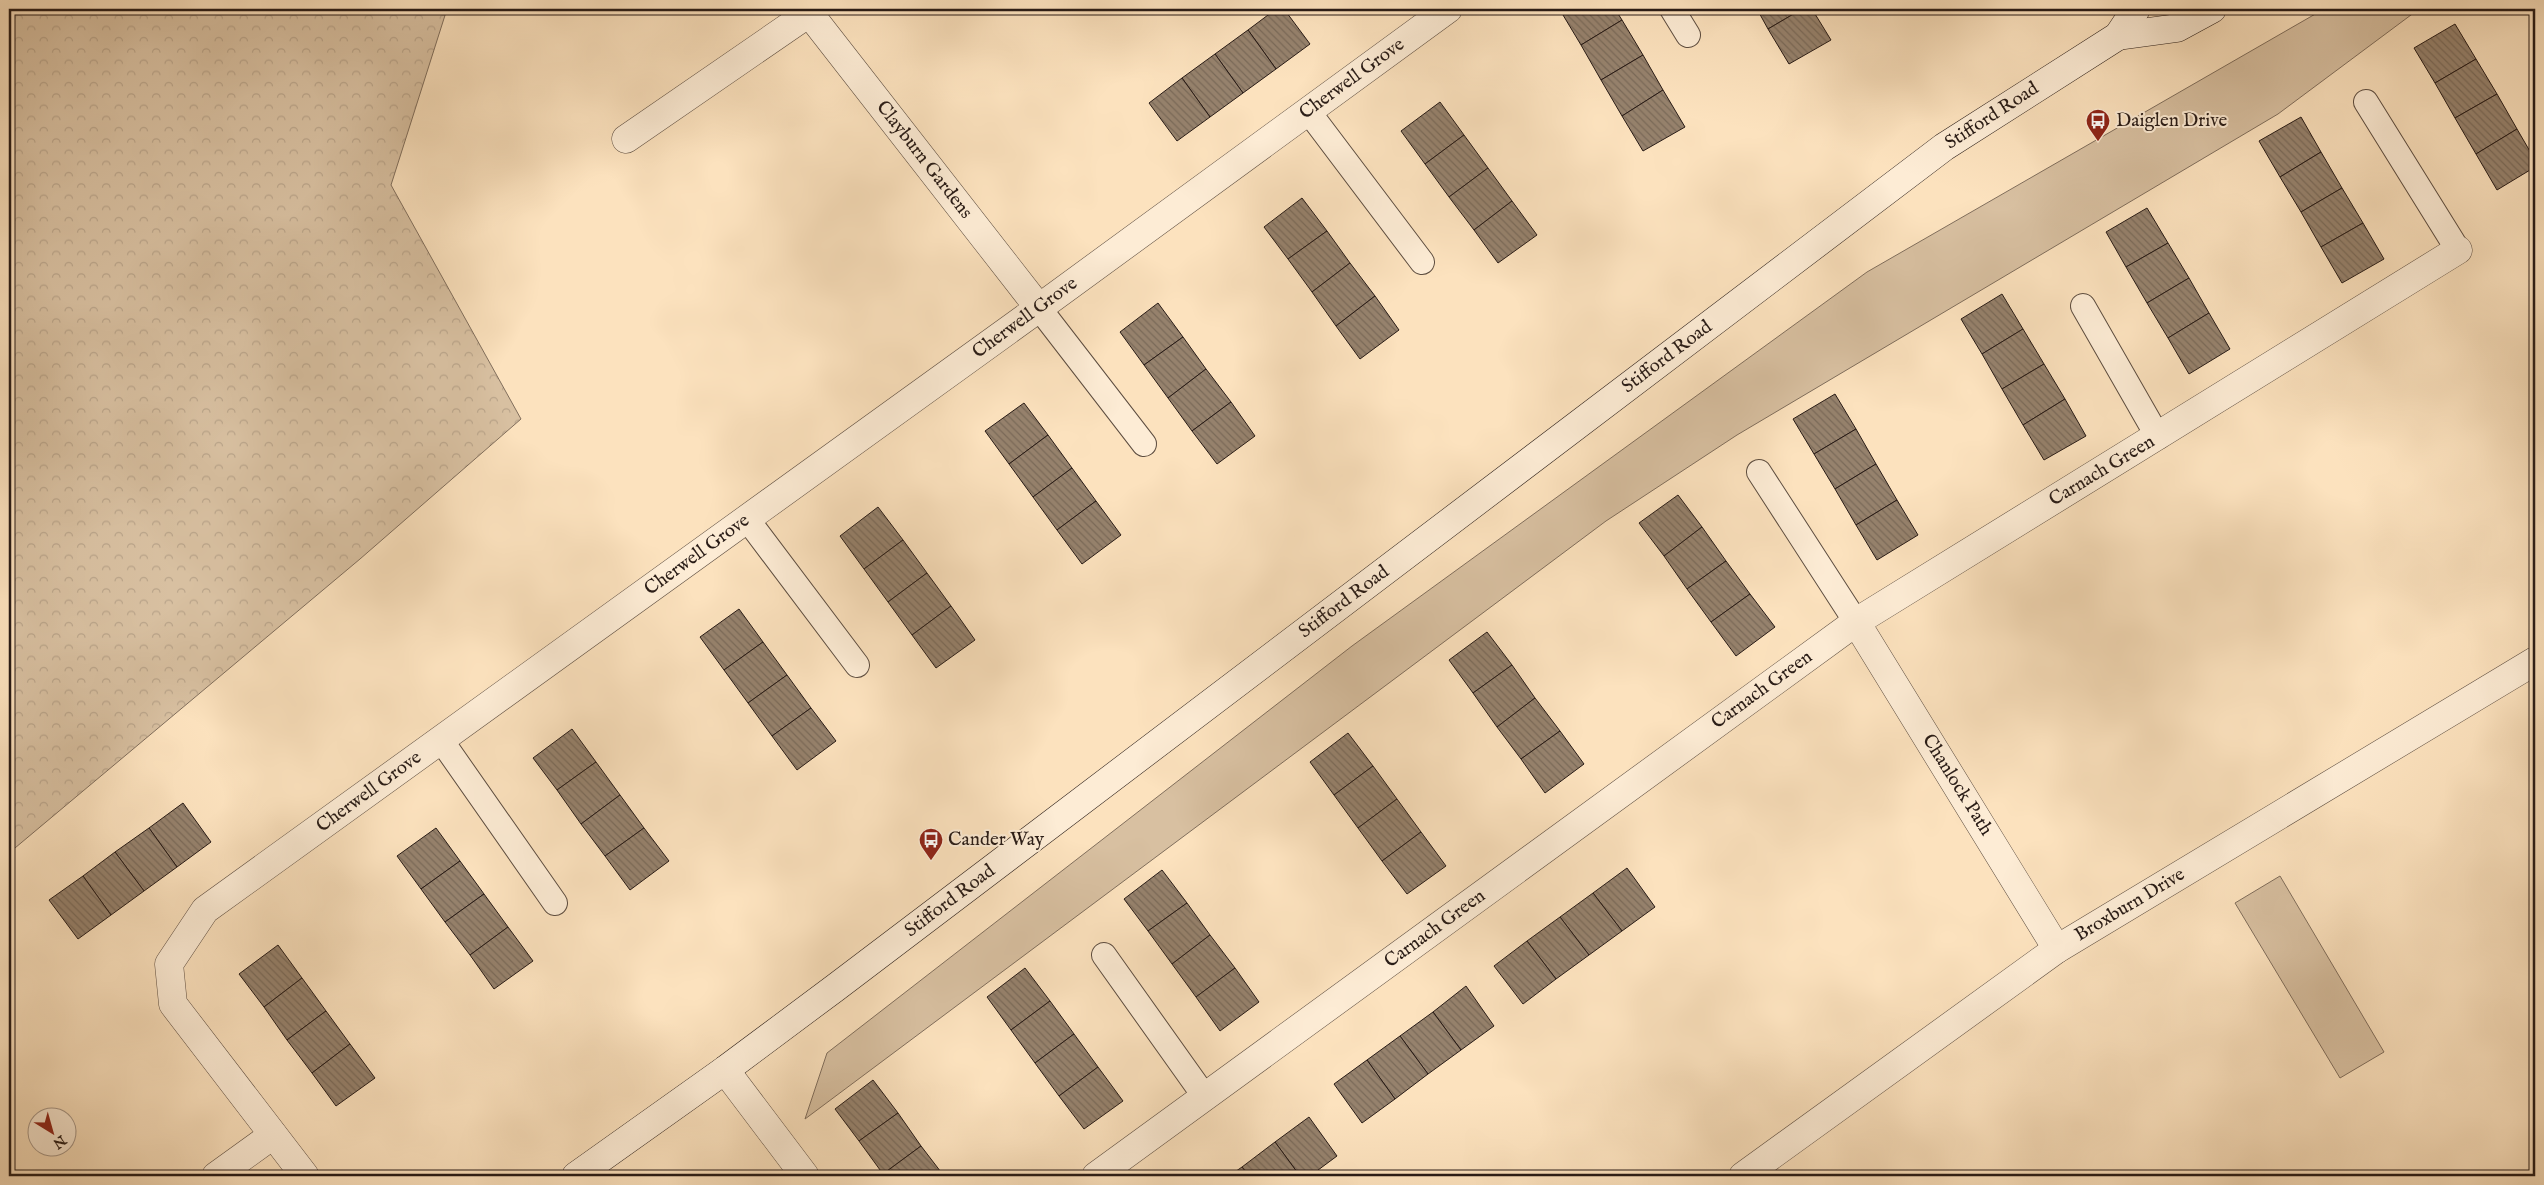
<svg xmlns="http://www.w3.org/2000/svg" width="2544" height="1185" font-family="'IM FELL English',serif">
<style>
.grass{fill:#d8c0a1;stroke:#806e5c}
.forest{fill:url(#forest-crowns);stroke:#806e5c}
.building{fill:url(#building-back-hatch);stroke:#281b16}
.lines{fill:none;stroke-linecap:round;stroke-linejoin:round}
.lane-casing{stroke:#5d4d40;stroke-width:26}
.street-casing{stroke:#5d4d40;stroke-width:29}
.secondary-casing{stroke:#281b16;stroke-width:29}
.lane{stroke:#fdecd5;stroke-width:24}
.street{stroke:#fdecd5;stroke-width:28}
.secondary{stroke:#fdecd5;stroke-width:28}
.labels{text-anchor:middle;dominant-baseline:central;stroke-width:4;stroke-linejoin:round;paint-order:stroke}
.street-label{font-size:19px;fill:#281b16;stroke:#fdecd5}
.poi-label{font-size:19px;fill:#281b16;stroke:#fdecd5;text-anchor:start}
</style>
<defs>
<pattern id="forest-crowns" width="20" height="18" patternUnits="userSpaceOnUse" patternTransform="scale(1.25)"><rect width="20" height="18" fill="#d8c0a1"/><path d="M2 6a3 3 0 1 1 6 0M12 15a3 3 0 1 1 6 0" fill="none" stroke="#b9a48a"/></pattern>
<pattern id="building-back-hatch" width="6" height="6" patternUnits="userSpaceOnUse" patternTransform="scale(1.25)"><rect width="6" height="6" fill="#96826d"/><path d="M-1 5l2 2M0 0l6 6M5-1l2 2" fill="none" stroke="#7a6a59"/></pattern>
</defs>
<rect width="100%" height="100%" fill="#fce2be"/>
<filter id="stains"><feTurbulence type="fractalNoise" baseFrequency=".004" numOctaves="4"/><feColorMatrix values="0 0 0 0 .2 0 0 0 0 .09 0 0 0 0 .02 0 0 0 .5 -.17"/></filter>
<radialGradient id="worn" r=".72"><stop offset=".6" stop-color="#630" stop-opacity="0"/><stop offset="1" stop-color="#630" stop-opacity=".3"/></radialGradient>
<!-- grass -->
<g class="grass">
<polygon points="2324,9 2419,9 2278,114 1737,435 1606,521 805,1119 827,1053 1352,646 1867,272"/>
<polygon points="2280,876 2384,1052 2340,1078 2235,903"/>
</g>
<!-- forest -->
<polygon class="forest" points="9,9 447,9 391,185 521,419 360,559 9,853"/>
<!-- building -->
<g class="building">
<polygon points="1276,9 1284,9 1310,44 1276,69 1248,30"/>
<polygon points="1562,9 1615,9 1622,20 1581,45 1560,10"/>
<polygon points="1757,9 1802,9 1768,29"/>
<polygon points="1802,9 1812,9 1831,40 1789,64 1768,29"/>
<polygon points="1622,20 1643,55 1601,80 1581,45"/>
<polygon points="2455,24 2476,59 2435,83 2414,48"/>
<polygon points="1248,30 1276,69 1243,93 1215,54"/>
<polygon points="1215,54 1243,93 1210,117 1182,78"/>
<polygon points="1643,55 1663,90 1622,116 1601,80"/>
<polygon points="2476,59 2497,94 2455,118 2435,83"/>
<polygon points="1182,78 1210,117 1177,141 1149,103"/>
<polygon points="1663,90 1685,127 1643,151 1622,116"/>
<polygon points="2497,94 2517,129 2476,154 2455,118"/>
<polygon points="1440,102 1464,135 1425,164 1401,131"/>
<polygon points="2301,117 2321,152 2280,177 2259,141"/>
<polygon points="2517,129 2535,160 2535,167 2497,190 2476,154"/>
<polygon points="1464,135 1488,168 1449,197 1425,164"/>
<polygon points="2321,152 2342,188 2301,212 2280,177"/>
<polygon points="1488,168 1512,201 1474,230 1449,197"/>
<polygon points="2342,188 2363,223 2321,247 2301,212"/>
<polygon points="1302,198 1327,231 1288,259 1264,227"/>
<polygon points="1512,201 1537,235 1498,263 1474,230"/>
<polygon points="2147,208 2168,243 2126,267 2106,232"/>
<polygon points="2363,223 2384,259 2342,283 2321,247"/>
<polygon points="1327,231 1350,263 1312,292 1288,259"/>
<polygon points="2168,243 2189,278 2147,303 2126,267"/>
<polygon points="1350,263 1375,296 1336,326 1312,292"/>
<polygon points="2189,278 2209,313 2168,338 2147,303"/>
<polygon points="2002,294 2023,329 1982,354 1961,319"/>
<polygon points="1375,296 1399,330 1360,359 1336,326"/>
<polygon points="1158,303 1183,337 1144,365 1120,332"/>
<polygon points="2209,313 2230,349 2189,374 2168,338"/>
<polygon points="2023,329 2044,364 2002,389 1982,354"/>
<polygon points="1183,337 1206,369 1168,398 1144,365"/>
<polygon points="2044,364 2065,399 2023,425 2002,389"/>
<polygon points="1206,369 1231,402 1192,431 1168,398"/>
<polygon points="1835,394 1856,429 1814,454 1793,419"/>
<polygon points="2065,399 2086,436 2044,460 2023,425"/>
<polygon points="1231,402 1255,436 1217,464 1192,431"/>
<polygon points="1024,403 1048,435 1009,464 985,431"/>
<polygon points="1856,429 1876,464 1835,489 1814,454"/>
<polygon points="1048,435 1072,468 1033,497 1009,464"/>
<polygon points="1876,464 1897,500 1856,525 1835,489"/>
<polygon points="1072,468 1096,501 1057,530 1033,497"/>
<polygon points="1678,495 1702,527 1664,556 1639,523"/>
<polygon points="1897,500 1918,535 1877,560 1856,525"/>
<polygon points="1096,501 1121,535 1082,564 1057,530"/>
<polygon points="878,507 903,540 864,569 840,536"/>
<polygon points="1702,527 1726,561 1687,589 1664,556"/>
<polygon points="903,540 927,573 888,602 864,569"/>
<polygon points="1726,561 1750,594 1711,622 1687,589"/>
<polygon points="927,573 951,606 912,635 888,602"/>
<polygon points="1750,594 1775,627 1736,656 1711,622"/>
<polygon points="951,606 975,640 936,668 912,635"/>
<polygon points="739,609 763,642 724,670 700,637"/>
<polygon points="1487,632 1512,665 1473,693 1449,660"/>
<polygon points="763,642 787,675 748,703 724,670"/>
<polygon points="1512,665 1535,698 1497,727 1473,693"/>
<polygon points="787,675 811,708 772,736 748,703"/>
<polygon points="1535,698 1560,731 1521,759 1497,727"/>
<polygon points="811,708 836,741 797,770 772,736"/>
<polygon points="572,729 596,762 557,790 533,758"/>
<polygon points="1560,731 1584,764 1545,793 1521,759"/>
<polygon points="1348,733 1373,766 1334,795 1310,762"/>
<polygon points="596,762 620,795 581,824 557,790"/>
<polygon points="1373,766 1397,799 1358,828 1334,795"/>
<polygon points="620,795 644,828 605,856 581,824"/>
<polygon points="1397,799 1421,832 1382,861 1358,828"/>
<polygon points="183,803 211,842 177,867 149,828"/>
<polygon points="149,828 177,867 144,891 115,852"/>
<polygon points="436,828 460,861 421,889 397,856"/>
<polygon points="644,828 669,861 630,890 605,856"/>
<polygon points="1421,832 1446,866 1407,894 1382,861"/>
<polygon points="115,852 144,891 111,915 83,876"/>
<polygon points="460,861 484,894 445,922 421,889"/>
<polygon points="1627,868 1655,907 1622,931 1593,893"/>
<polygon points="1162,870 1187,903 1148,931 1124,899"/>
<polygon points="83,876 111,915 78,939 49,900"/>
<polygon points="1593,893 1622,931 1589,955 1560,917"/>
<polygon points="484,894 508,927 470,955 445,922"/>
<polygon points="1187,903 1210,935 1172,964 1148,931"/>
<polygon points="1560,917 1589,955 1556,979 1527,941"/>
<polygon points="508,927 533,961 494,989 470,955"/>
<polygon points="1210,935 1235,968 1196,997 1172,964"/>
<polygon points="1527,941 1556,979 1523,1004 1494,966"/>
<polygon points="278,945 302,978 264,1007 239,974"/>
<polygon points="1025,968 1050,1001 1011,1030 987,997"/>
<polygon points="1235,968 1259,1002 1220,1031 1196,997"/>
<polygon points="302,978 326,1011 287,1040 264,1007"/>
<polygon points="1466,986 1494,1026 1461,1050 1433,1012"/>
<polygon points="1050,1001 1074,1034 1035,1063 1011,1030"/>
<polygon points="326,1011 350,1044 312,1073 287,1040"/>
<polygon points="1433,1012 1461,1050 1428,1074 1400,1036"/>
<polygon points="1074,1034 1098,1067 1059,1096 1035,1063"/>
<polygon points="1400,1036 1428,1074 1395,1099 1367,1060"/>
<polygon points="350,1044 375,1078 336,1106 312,1073"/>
<polygon points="1367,1060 1395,1099 1362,1123 1334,1084"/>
<polygon points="1098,1067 1123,1101 1084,1129 1059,1096"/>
<polygon points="873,1080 898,1113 859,1141 835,1109"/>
<polygon points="898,1113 921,1146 883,1174 859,1141"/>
<polygon points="1309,1117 1337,1156 1310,1176 1300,1176 1275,1142"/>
<polygon points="1275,1142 1300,1176 1249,1176 1242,1167"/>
<polygon points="921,1146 944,1176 884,1176 883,1174"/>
<polygon points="1242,1167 1249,1176 1229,1176"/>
</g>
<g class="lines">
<defs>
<g id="lane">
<polyline points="1672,9 1688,35"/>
<polyline points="2366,102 2458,250"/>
<polyline points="1308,111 1422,262"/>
<polyline points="2083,306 2158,437"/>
<polyline points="1039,308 1144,444"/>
<polyline points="1759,472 1856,622"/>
<polyline points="747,519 857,665"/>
<polyline points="441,740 555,903"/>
<polyline points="1104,955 1205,1097"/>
</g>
<g id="street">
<polyline points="815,9 809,13 1039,308"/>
<polyline points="626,139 809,13"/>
<polyline points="1856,622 2057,949"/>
<polyline points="725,1070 805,1176"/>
<polyline points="216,1176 273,1135"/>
<polyline points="305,1176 173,1004 169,964 205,910 1039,308 1448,9"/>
<polyline points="1096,1176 1856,622 2458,250"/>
<polyline points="1743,1176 2057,949 2535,661"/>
</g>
<g id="secondary">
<polyline points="2118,36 2177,28 2212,9"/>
<polyline points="576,1176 725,1070 835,988 1944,147 2118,36 2136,9"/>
</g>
</defs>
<!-- lane casing -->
<use href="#lane" class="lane-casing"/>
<!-- street casing -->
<use href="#street" class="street-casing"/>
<!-- secondary casing -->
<use href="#secondary" class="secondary-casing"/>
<!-- lane -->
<use href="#lane" class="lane"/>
<!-- street -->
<use href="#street" class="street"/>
<!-- secondary -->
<use href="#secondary" class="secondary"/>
</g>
<!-- icons -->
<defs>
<symbol id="bus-pin" viewBox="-11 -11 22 30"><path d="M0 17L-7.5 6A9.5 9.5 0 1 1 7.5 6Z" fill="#8f2418" stroke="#fdecd5"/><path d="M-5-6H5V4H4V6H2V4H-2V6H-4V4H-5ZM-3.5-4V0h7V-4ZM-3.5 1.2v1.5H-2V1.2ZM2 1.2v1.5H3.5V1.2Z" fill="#fff"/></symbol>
</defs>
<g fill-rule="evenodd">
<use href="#bus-pin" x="2084" y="107" width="28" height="38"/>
<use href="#bus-pin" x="917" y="826" width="28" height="38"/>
</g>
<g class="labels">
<!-- street labels -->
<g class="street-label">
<text transform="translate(1352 79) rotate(-36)">Cherwell Grove</text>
<text transform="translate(1992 116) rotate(-33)">Stifford Road</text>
<text transform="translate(924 160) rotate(52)">Clayburn Gardens</text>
<text transform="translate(1025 318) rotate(-36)">Cherwell Grove</text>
<text transform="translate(1667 357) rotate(-37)">Stifford Road</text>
<text transform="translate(2102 471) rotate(-31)">Carnach Green</text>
<text transform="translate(697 555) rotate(-36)">Cherwell Grove</text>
<text transform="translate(1344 602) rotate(-37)">Stifford Road</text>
<text transform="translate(1762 690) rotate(-36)">Carnach Green</text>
<text transform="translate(1957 785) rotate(58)">Chanlock Path</text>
<text transform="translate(369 792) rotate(-36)">Cherwell Grove</text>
<text transform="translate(950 901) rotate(-37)">Stifford Road</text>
<text transform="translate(2130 905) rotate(-31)">Broxburn Drive</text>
<text transform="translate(1435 929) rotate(-36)">Carnach Green</text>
</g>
<!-- poi labels -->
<g class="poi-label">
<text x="2116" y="121">Daiglen Drive</text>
<text x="948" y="840">Cander Way</text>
</g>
</g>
<!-- margin -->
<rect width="2544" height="1185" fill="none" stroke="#fce2be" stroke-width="30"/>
<rect x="10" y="10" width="2524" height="1165" fill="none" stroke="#281b16" stroke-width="2.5"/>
<rect x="15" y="15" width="2514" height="1155" fill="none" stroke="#281b16"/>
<!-- north arrow -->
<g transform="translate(52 1132) rotate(143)"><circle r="24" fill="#fdecd5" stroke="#a89889"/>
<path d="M0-4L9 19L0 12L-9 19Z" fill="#8f2418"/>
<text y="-8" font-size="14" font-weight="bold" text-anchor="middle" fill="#281b16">N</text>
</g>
<rect width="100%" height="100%" filter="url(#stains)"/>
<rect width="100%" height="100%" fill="url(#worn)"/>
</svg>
